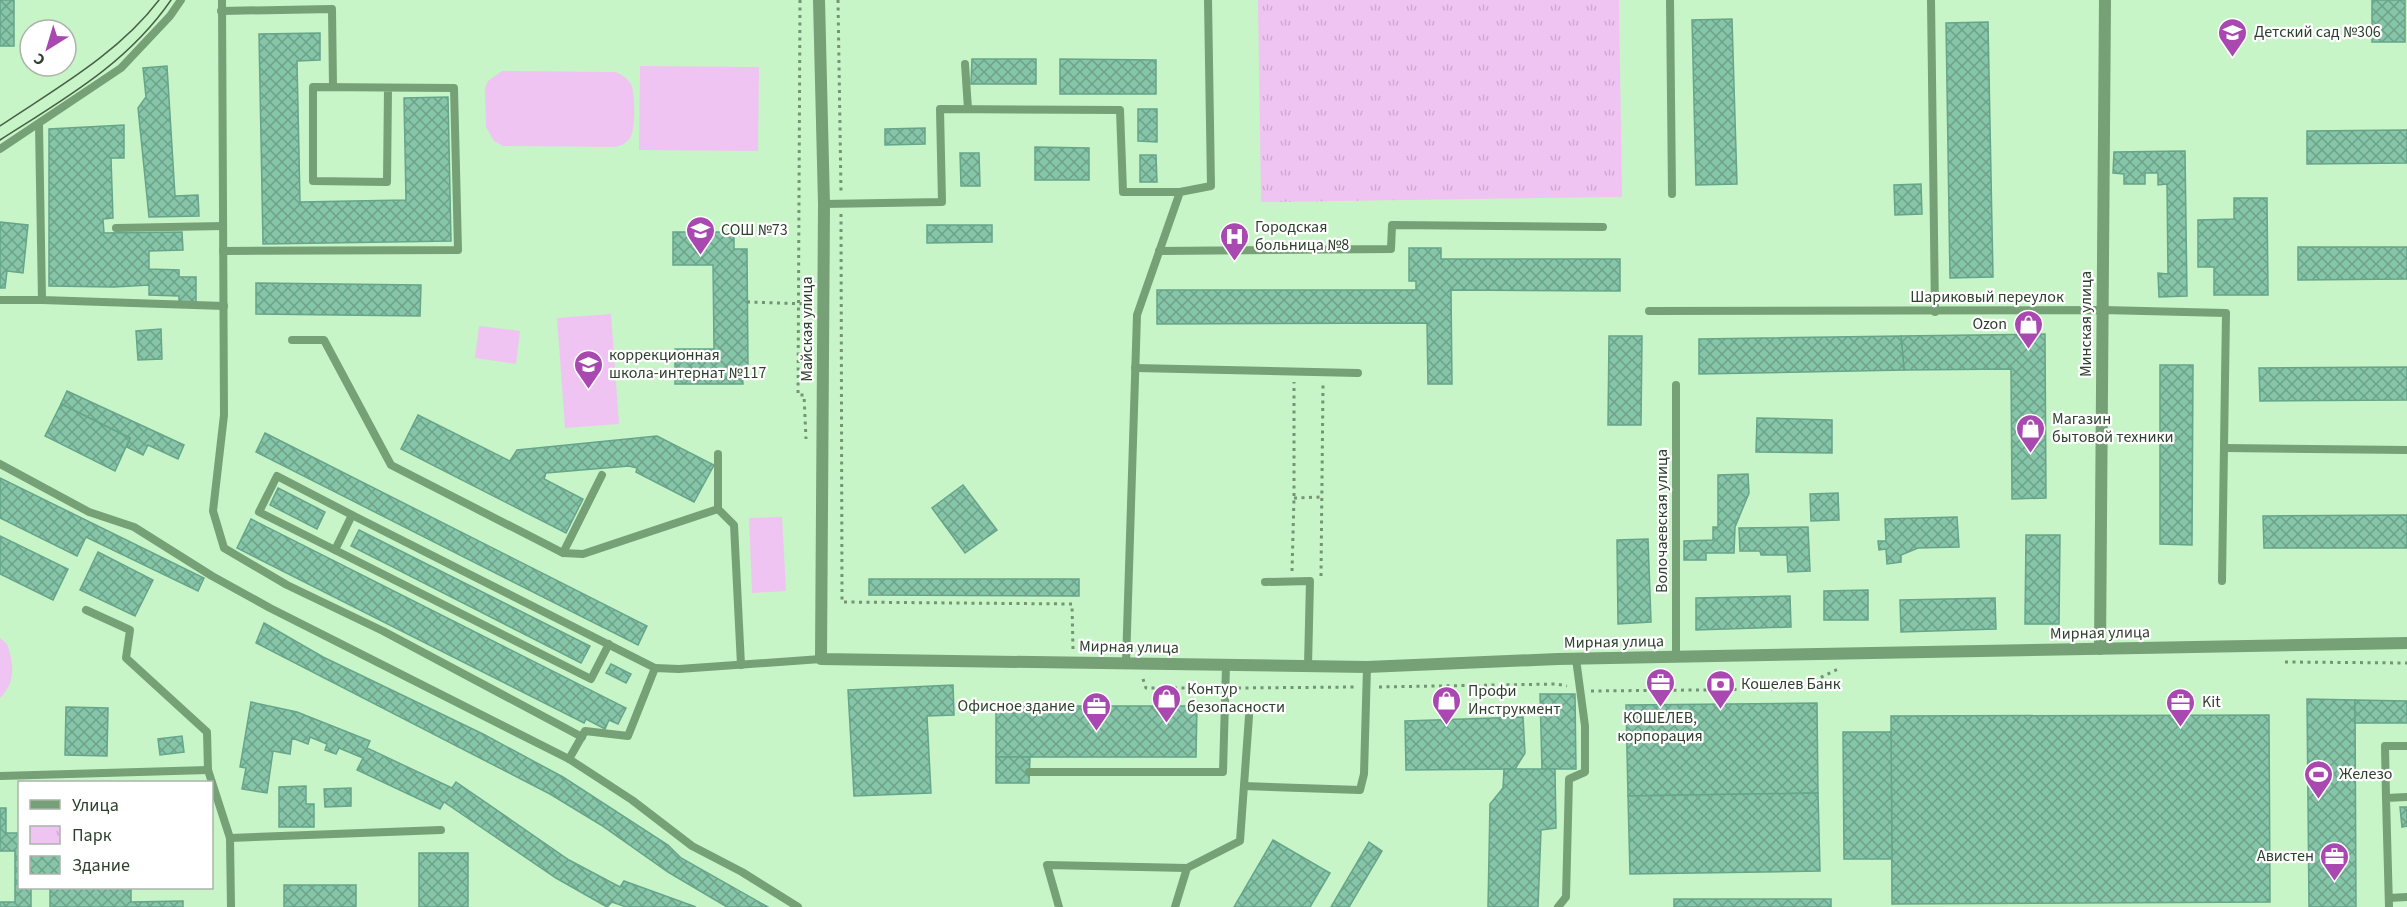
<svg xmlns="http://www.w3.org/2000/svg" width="2407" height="907" font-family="'Source Sans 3',sans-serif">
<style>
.green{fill:#f0c4f2}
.park{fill:url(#park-tufts)}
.building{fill:url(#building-cross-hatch);stroke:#66a58a;stroke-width:1.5}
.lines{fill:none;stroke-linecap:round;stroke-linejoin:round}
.path{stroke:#759375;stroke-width:3;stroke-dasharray:3 4.5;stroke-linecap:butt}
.service{stroke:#76a076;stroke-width:8}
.minor{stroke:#76a076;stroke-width:12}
.tram{stroke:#485f48;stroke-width:1.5}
.labels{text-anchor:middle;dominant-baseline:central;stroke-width:4.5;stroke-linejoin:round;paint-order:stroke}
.poi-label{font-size:16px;fill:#2e402e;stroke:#fff;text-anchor:start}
.street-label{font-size:16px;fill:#2e402e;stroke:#fff}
</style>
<defs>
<pattern id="park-tufts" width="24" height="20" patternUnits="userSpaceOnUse" patternTransform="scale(1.5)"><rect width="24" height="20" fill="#f0c4f2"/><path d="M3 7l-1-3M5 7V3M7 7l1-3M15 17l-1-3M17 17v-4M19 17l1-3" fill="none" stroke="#cea9d0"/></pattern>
<pattern id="building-cross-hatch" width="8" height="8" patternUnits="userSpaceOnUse" patternTransform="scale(1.5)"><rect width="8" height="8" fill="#85c5a8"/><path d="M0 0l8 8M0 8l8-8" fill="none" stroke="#6da189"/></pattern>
</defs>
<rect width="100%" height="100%" fill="#c7f5c7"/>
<!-- green -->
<g class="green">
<polygon points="640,66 759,67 758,151 639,150"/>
<path d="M502,71L616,72C622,75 627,78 631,84C635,93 636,129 630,138C626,144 620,146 614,147L503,146L494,141L486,127L485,88L488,81Z"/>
<polygon points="611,314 619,424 565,428 557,318"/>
<polygon points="479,326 520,331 516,364 475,358"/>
<polygon points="782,517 786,591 752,593 749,518"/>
<path d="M0,638L7,644C14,664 16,682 0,698Z"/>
</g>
<!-- park -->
<polygon class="park" points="1258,0 1619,0 1622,197 1261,202"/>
<!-- building -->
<g class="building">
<rect x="0" y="0" width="14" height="46"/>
<rect x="2372" y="0" width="33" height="42"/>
<polygon points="1732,19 1737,184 1696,185 1692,20"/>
<polygon points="1988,22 1993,277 1950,278 1946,23"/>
<polygon points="320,33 320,60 297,61 300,202 406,200 404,98 448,97 451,241 263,244 259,34"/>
<polygon points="972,59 1036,59 1036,84 971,84"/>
<polygon points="1060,59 1156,60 1156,94 1060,94"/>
<polygon points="167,66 175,196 198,195 199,216 149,217 138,108 146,97 143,68"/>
<polygon points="1138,109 1157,109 1157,142 1138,141"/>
<polygon points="124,125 124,158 111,158 113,218 103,219 104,233 182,232 183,250 149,251 149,269 179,270 179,277 196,277 196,303 179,302 179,296 149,295 149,285 114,287 49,286 49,129"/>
<polygon points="925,128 925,144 885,145 885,129"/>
<polygon points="2407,130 2407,163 2307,164 2307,131"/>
<polygon points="1035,147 1089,148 1089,180 1035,180"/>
<polygon points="2185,151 2187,296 2159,297 2158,273 2168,274 2167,184 2158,185 2158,173 2145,173 2145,184 2124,184 2124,174 2113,173 2114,152"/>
<polygon points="960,153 979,153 980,186 961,186"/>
<polygon points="1140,155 1156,155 1157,182 1140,182"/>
<polygon points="1921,184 1922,214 1895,215 1894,185"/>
<polygon points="2234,198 2267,198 2268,295 2214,295 2214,267 2198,267 2198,220 2234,219"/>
<polygon points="0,222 28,225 23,273 7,271 5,288 0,288"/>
<polygon points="927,225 992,225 992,242 927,243"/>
<polygon points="673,232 734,232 734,249 747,249 748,368 742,368 743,384 675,384 675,349 714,349 713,265 673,265"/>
<polygon points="2298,247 2407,247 2407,279 2298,280"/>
<polygon points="1409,248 1441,248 1441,259 1620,259 1620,291 1451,290 1452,384 1428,384 1427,323 1157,324 1157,290 1416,290 1416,281 1409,281"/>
<polygon points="256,283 421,285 420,316 256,314"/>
<polygon points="161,329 162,359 138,360 136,331"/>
<polygon points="2045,334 2046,498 2012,499 2011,369 1904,370 1901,336"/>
<polygon points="1609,336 1642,336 1641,425 1608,425"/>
<polygon points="1901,336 1904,370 1699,374 1699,339"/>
<polygon points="2160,365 2193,365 2192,545 2160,544"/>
<polygon points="2407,367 2407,400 2260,401 2259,368"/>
<polygon points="67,391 184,445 178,459 148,445 143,455 127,447 130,438 61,404"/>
<polygon points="61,404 130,438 115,471 45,436"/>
<polygon points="418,415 510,461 517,450 657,436 714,465 694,502 636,472 637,468 629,466 546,473 544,479 583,499 566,533 401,449"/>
<polygon points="1757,418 1832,420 1832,453 1756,452"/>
<polygon points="265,433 647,626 638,645 256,452"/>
<polygon points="1748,474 1749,493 1735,527 1734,553 1706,553 1706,560 1684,560 1684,541 1713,540 1713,527 1718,527 1718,475"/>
<polygon points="0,478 204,578 198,591 86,537 77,556 0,518"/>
<polygon points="963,485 997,530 965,553 932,508"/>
<polygon points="278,488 325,512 317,529 270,505"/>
<polygon points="1838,493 1839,520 1811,521 1810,494"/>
<polygon points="2407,515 2407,548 2264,548 2263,516"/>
<polygon points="1957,517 1959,547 1918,548 1901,555 1901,562 1887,564 1886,549 1879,550 1878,541 1886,541 1885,519"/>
<polygon points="251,519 626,708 618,724 609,720 605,729 586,719 584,723 237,548"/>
<polygon points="1808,527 1810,571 1788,572 1787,555 1761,555 1760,551 1740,551 1739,528"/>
<polygon points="359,530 590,646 581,663 351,546"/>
<polygon points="2026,535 2060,535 2059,624 2025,624"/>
<polygon points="0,536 68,569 53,600 0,574"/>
<polygon points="1648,539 1651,622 1618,624 1617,540"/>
<polygon points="98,552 153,580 135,616 80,590"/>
<polygon points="869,579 1079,579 1079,596 869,595"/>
<polygon points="1868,590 1868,620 1824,620 1824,591"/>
<polygon points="1790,596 1791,627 1696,630 1696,598"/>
<polygon points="1995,598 1996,629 1901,632 1900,600"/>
<polygon points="264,623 323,657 483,734 563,777 668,845 681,858 768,907 727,907 668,872 601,825 550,794 256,643"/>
<polygon points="611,664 631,674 626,683 606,673"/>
<polygon points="953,685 954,715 927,716 931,793 854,796 848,690"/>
<polygon points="1540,694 1575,694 1576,769 1542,769"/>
<polygon points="2307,699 2355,700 2356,907 2309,907"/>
<polygon points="2355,700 2407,701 2407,723 2355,723"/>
<polygon points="251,702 297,712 370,741 367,748 452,788 456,782 569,860 620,887 624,881 696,907 626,907 612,902 607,907 556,878 444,802 440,809 357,770 363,758 339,748 336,754 325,750 327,744 310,737 308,744 292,738 290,754 273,751 267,793 242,789 246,768 240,767"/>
<polygon points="1817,703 1818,793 1628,796 1626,705"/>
<polygon points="996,706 1197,706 1196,757 996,757"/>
<polygon points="66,707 108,708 107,756 65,755"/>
<polygon points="2269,715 2270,902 1892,904 1891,716"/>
<polygon points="1523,717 1525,753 1515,769 1406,770 1405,721"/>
<polygon points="1843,732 1891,732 1892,859 1844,859"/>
<polygon points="182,736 184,752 160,755 158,739"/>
<polygon points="996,757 1030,757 1029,783 996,783"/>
<polygon points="1504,769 1555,769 1556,828 1541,830 1538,907 1488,907 1490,804 1503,788"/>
<polygon points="306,786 306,804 314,804 314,827 279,827 279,787"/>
<polygon points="351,788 351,806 325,807 324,789"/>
<polygon points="1818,793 1820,871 1630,874 1628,796"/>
<polygon points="2400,807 2407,807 2407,826 2402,827"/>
<polygon points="0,808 6,808 6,833 20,833 20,888 31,888 31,907 0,907 0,902 15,902 15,851 0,851"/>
<polygon points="1273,840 1330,873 1310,907 1234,907"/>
<polygon points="1369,842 1382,851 1349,907 1331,907"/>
<rect x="419" y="853" width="49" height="54"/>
<rect x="284" y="885" width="72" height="22"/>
<polygon points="50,888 131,888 131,902 183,901 183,907 50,907"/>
<rect x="1674" y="899" width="157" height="8"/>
</g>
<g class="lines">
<!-- path -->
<g class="path">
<polyline points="800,0 798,395 804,395 806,439"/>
<polyline points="838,0 841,192"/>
<polyline points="841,214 842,602 1072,604 1073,649"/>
<polyline points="747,302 809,304"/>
<polyline points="1294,498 1322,497"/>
<polyline points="1292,571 1294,498 1294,382"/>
<polyline points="1321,576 1323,384"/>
<polyline points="2285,662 2407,663"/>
<polyline points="1143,679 1146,688 1213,688"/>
<polyline points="1379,687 1556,684 1567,686"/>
<polyline points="1238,688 1354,687"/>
<polyline points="1591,691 1797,689 1838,669"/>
</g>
<!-- service -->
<g class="service">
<polyline points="222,0 224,415 213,511 224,548 287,585 383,631 582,737"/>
<polyline points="1670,0 1672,194"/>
<polyline points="1931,0 1935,312"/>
<polyline points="221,11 332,9 333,87"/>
<polyline points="965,64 968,109"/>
<polyline points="39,125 42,300 224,306"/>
<polyline points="0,149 121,68 170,16 181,0"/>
<polyline points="824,204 942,202 940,109 1120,110 1123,192 1180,192"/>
<polyline points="116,228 223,226"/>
<polyline points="223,251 458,250 454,88 313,87 313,181 387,182 388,88"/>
<polyline points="1159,251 1391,249 1392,225 1603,227"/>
<polyline points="0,300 42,300"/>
<polyline points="1649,311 2103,310 2226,313 2222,581"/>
<polyline points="292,340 324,340 391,465 563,553 583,554 718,509 734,525 741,665"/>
<polyline points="1135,368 1358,373"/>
<polyline points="2225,448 2407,450"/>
<polyline points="718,454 718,509"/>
<polyline points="0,464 89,512 134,527 212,576 270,608 569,759 632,800 692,846 742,872 798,907"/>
<polyline points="335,550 259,512 277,476 352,515"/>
<polyline points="563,553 602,475"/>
<polyline points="1265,582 1310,581 1308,666"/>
<polyline points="86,610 130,630 126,658 207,732 208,770 230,838 231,907"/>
<polyline points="609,644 591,679 335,550 352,515 655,668"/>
<polyline points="1676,657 1676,385"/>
<polyline points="1126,663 1137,315 1180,192 1211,186 1208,0"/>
<polyline points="569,759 585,731 628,736 655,668 679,669 821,659"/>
<polyline points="1029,772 1223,772 1226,665"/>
<polyline points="0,776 208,770"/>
<polyline points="1244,786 1360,790 1364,774 1367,667"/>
<polyline points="2386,798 2385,746 2407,746"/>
<polyline points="230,838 441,830"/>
<polyline points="2389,898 2407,897"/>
<polyline points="1059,907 1047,865 1187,868"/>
<polyline points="1175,907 1187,868 1240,841 1249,716"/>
<polyline points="1558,907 1566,897 1569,779 1585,772 1585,726 1576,659"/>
<polyline points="2389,907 2386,798 2407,797"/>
</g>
<!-- minor -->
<g class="minor">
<polyline points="819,0 824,204 821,659 1367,667 1558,659 2407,643"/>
<polyline points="2100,649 2105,0"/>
</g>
<!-- tram -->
<g class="tram">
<path d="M0,126C55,89 118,54 159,0"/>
<path d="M0,140C64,99 127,64 171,0"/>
</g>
</g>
<!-- icons -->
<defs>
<symbol id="school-pin" viewBox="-11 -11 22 30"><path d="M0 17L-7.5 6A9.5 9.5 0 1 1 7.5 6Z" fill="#a948b0" stroke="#fff"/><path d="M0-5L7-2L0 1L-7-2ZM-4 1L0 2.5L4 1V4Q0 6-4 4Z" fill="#fff"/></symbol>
<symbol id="hospital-pin" viewBox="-11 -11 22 30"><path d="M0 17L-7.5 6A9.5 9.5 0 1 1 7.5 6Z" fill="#a948b0" stroke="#fff"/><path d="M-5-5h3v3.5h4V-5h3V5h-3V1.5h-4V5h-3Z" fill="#fff"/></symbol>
<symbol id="shop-pin" viewBox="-11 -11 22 30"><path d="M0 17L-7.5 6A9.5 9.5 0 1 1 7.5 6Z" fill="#a948b0" stroke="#fff"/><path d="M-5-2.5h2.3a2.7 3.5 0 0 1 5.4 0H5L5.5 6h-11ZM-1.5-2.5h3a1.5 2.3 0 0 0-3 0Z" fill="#fff"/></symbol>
<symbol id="office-pin" viewBox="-11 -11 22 30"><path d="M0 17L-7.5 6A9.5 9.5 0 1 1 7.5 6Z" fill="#a948b0" stroke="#fff"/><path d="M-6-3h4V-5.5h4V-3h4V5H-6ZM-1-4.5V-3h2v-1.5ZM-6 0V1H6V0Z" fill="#fff"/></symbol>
<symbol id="bank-pin" viewBox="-11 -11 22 30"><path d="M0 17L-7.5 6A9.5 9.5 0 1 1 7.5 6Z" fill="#a948b0" stroke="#fff"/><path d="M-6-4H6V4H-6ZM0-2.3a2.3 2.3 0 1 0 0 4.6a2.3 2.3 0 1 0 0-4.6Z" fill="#fff"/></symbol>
<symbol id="stadium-pin" viewBox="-11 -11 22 30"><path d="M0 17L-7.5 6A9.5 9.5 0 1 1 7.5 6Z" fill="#a948b0" stroke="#fff"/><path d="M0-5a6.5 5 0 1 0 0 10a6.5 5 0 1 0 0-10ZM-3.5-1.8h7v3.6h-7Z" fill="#fff"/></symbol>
</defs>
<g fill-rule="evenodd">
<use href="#school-pin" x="2216" y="16" width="33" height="45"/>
<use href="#school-pin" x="684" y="214" width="33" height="45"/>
<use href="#hospital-pin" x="1218" y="220" width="33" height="45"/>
<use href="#shop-pin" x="2012" y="308" width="33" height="45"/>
<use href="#school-pin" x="572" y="348" width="33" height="45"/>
<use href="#shop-pin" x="2014" y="412" width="33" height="45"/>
<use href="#office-pin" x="1644" y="666" width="33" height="45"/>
<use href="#bank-pin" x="1704" y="668" width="33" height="45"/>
<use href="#shop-pin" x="1150" y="682" width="33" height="45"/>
<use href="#shop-pin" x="1430" y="684" width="33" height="45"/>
<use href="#office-pin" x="2164" y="686" width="33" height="45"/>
<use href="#office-pin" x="1080" y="690" width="33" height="45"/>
<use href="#stadium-pin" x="2302" y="758" width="33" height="45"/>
<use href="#office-pin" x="2318" y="840" width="33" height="45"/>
</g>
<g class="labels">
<!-- poi labels -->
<g class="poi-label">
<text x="2254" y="32">Детский сад №306</text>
<text x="1255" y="227">Городская<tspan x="1255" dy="18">больница №8</tspan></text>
<text x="721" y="230">СОШ №73</text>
<text x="2007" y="324" text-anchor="end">Ozon</text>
<text x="609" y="355">коррекционная<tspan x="609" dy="18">школа-интернат №117</tspan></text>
<text x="2052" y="419">Магазин<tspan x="2052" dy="18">бытовой техники</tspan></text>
<text x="1741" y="684">Кошелев Банк</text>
<text x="1187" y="689">Контур<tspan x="1187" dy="18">безопасности</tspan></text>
<text x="1468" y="691">Профи<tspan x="1468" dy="18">Инструкмент</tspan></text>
<text x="2202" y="702">Kit</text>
<text x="1075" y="706" text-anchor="end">Офисное здание</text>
<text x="1660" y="718" text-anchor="middle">КОШЕЛЕВ,<tspan x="1660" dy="18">корпорация</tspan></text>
<text x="2339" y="774">Железо</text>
<text x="2314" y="856" text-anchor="end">Авистен</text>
</g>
<!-- street labels -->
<g class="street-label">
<text x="1987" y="297">Шариковый переулок</text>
<text transform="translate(2086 324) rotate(-90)">Минская улица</text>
<text transform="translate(807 329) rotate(-90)">Майская улица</text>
<text transform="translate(1662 521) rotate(-90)">Волочаевская улица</text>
<text transform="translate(2100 633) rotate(-1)">Мирная улица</text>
<text transform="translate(1614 642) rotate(-1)">Мирная улица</text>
<text transform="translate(1129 647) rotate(1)">Мирная улица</text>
</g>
</g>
<!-- legend -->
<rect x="18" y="781" width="195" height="108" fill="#ffffff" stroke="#abb3ab" stroke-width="1.5"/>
<rect x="30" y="800" width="30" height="9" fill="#76a076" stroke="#abb3ab" stroke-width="1.5"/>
<text x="72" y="811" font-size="18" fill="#2e402e">Улица</text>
<rect x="30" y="826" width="30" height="18" fill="url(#park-tufts)" stroke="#abb3ab" stroke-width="1.5"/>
<text x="72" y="841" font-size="18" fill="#2e402e">Парк</text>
<rect x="30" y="856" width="30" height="18" fill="url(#building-cross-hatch)" stroke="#abb3ab" stroke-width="1.5"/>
<text x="72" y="871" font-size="18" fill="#2e402e">Здание</text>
<!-- north arrow -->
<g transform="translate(48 48) rotate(217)"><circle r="28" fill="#ffffff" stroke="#abb3ab" stroke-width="1.5"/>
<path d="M0-4.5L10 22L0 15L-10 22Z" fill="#a948b0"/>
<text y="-9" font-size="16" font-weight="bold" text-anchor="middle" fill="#2e402e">С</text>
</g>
</svg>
